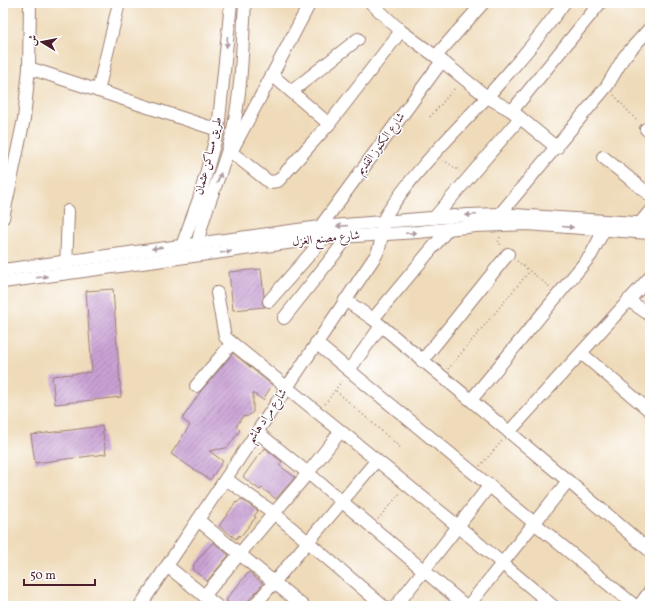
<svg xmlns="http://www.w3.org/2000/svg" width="653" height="609" font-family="Vollkorn,Amiri,serif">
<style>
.building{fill:url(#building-hatch)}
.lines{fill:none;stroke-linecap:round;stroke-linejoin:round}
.minor-casing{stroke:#9c7d72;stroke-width:14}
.path{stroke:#9c7d72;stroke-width:1.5;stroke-dasharray:1 3;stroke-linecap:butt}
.minor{stroke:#fff;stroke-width:12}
.oneway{fill:#ae9aa0}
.labels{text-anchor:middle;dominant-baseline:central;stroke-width:3;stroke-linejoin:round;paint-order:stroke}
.street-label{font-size:12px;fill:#4a1f2b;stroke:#fff}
</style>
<defs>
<pattern id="building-hatch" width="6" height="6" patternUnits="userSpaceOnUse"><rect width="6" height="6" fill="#c9a2d4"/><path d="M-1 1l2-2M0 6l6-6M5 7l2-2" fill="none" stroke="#a583ac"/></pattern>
</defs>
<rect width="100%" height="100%" fill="#fff"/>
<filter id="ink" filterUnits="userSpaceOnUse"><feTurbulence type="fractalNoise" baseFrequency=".025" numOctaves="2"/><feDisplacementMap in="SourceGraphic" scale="8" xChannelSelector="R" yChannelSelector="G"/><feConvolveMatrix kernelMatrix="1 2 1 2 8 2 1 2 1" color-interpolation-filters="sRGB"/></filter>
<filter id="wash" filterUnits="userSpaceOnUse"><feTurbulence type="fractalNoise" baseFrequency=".012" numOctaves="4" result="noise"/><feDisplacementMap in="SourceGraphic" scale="16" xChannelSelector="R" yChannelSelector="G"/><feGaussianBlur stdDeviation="0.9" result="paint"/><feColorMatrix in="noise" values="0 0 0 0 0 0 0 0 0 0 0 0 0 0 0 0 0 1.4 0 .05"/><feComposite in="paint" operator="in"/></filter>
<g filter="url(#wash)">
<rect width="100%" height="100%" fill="#efdbba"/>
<g id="blocks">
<!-- building -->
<g class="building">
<polygon points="261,269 264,296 262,303 265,307 233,310 229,272"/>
<polygon points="113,289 121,397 55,404 52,376 92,372 86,291"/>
<polygon points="233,353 272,385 263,400 253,393 253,412 248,416 242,417 236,427 240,430 229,446 226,448 209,451 223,461 210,480 171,454 190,425 182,419 201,391"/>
<polygon points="102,426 106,454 35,463 31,435"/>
<polygon points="265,448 282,462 279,465 295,477 276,499 262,488 260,490 243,477 260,453 261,454"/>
<polygon points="241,499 258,511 254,516 256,517 240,537 239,535 236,539 219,526 236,502 237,503"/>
<polygon points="213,542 229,555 207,581 192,569 194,566 193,565"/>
<polygon points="249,572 263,584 248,601 247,606 233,606 226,601 228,597"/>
</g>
</g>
</g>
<g filter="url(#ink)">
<use href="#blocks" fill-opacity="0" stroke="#9c7d72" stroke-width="1"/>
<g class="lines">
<defs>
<g id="minor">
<polyline points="310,3 272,75 329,124"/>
<polyline points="371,3 401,31 442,61 487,97 512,111 557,148"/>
<polyline points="436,56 483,3"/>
<polyline points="29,68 218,130"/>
<polyline points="272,75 231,152 269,182 278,181 329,124 401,31"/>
<polyline points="98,91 119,3"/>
<polyline points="292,91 358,39"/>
<polyline points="512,111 600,3"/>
<polyline points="646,129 650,132"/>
<polyline points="603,157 650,195"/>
<polyline points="500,214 607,86 624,57 650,28"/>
<polyline points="3,218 24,119 29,68 30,3"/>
<polyline points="434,218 520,118"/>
<polyline points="640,223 650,211"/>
<polyline points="320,227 442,61"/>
<polyline points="449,228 373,319 568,481 650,551"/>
<path d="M197,249C202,211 221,178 230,142C242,97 242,49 245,3"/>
<polyline points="180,251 199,199 218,130 231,3"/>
<polyline points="66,269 68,211"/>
<polyline points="3,270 320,227 468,215 500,214 650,224"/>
<polyline points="3,282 324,238 418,232 476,226 527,224 650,233"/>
<polyline points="217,293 225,337 232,343 459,527 553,606"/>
<polyline points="345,300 373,319"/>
<polyline points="628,300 650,315"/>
<polyline points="269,301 324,238"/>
<polyline points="284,318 349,236"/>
<polyline points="316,343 635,606"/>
<polyline points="581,353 650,411"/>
<polyline points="422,361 508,254"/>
<polyline points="349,370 381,326"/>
<polyline points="196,386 232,343"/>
<polyline points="471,400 591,255 604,230"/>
<polyline points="257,432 308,473 466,606"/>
<polyline points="509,432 650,277"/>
<polyline points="226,479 274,513 383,606"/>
<polyline points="198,520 303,606"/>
<polyline points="167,566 217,606"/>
<polyline points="204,596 308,473 340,432"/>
<path d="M140,606L376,255C385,240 379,227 386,215C414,171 452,135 487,97C514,67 541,36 564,3"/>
<polyline points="254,606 376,461"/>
<polyline points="396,606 490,485"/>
<polyline points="468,606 568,481"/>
<polyline points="639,606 650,591"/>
</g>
</defs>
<!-- minor casing -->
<use href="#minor" class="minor-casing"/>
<!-- path -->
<g class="path">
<polyline points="614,95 638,122"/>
<polyline points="430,117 456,87"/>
<polyline points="443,160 460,171"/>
<polyline points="500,237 498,242 501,245"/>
<polyline points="517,261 550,287"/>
<polyline points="448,369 529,272"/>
<polyline points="336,391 402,449"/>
<polyline points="325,404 343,379"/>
<polyline points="480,466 503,440"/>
<polyline points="378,519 400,493"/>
</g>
<!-- minor -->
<use href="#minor" class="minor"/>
</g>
<!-- one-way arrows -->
<defs><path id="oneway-solid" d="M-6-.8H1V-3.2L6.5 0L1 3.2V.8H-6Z"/></defs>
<g class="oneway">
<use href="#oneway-solid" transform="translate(227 42) rotate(95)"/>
<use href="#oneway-solid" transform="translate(219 178) rotate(-69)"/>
<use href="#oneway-solid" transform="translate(471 215) rotate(177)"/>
<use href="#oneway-solid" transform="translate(342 226) rotate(176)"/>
<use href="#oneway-solid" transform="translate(568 227) rotate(5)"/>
<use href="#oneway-solid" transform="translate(411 233) rotate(-3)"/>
<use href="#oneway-solid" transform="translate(157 248) rotate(172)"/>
<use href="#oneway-solid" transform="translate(226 252) rotate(-8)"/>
<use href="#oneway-solid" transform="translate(42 277) rotate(-7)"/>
</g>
</g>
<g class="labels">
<!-- street labels -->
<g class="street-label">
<text transform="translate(381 144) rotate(-54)">شارع الكنوز القديم</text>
<text transform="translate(209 156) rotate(-76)">طريق مساكن عثمان</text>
<text transform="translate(326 239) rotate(-6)">شارع مصنع الغزل</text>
<text transform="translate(267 416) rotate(-56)">شارع مراد هاشم</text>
</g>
</g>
<!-- margin -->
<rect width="653" height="609" fill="none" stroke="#fff" stroke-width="16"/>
<!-- north arrow -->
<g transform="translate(42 42) rotate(280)" stroke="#ffffff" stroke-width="3" paint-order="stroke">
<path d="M0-3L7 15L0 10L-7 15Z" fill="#4a1f2b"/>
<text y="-6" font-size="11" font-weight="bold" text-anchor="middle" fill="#4a1f2b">ش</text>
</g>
<!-- scale -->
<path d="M24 579v6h71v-6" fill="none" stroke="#4a1f2b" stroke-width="2"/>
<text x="30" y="579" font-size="12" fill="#4a1f2b" stroke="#ffffff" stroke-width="3" paint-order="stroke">50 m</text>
</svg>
